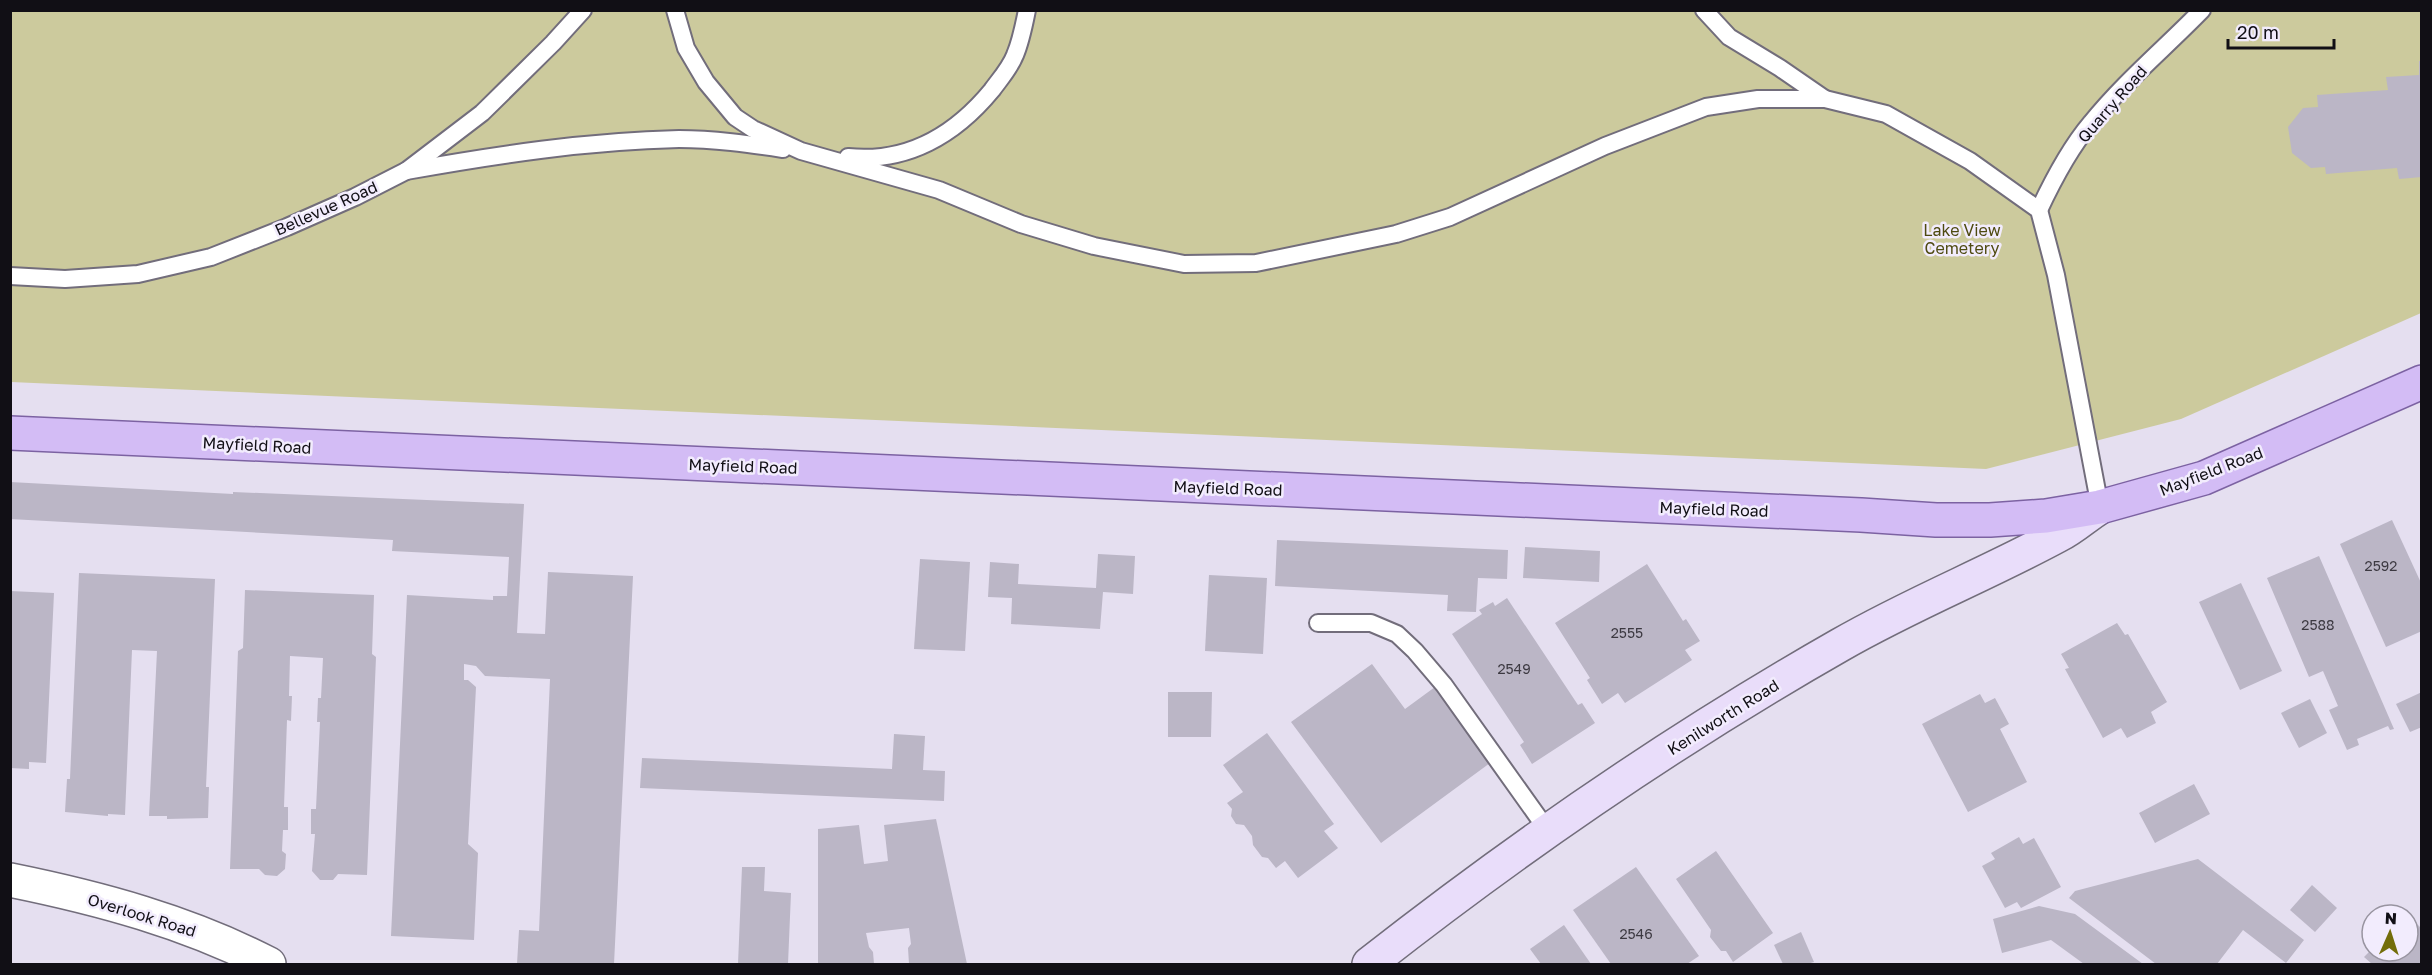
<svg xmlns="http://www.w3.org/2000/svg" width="2432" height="975" font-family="'Golos Text',sans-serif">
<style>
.green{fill:#ccca9d}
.building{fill:#bbb6c6}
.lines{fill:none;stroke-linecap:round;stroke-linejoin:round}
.service-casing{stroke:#726d7b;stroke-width:20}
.tertiary-casing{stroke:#726d7b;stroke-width:36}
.secondary-casing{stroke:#726d7b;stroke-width:36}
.primary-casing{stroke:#7c62a2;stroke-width:36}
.service{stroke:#fff;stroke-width:16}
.tertiary{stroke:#fff;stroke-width:33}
.secondary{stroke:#e9ddfa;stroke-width:33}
.primary{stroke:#d3bcf5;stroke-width:33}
.labels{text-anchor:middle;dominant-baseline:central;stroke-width:5;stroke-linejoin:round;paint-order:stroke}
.number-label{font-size:14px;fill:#3c3941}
.street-label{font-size:16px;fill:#110f15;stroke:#f2ecfd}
.park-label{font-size:16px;fill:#4e4a10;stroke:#f2ecfd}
</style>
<rect width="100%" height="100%" fill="#e5dff0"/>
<!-- green -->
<polygon class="green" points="11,11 2421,11 2421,313 2181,419 1986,469 11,382"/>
<!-- building -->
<g class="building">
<polygon points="2419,61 2422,61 2422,177 2399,179 2397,168 2326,174 2325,167 2311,168 2292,153 2288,127 2303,108 2318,107 2317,95 2388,90 2386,77 2419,75"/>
<polygon points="10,482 233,494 233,492 524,504 517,633 545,634 548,572 633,576 614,964 517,964 519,930 539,931 550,679 485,676 476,666 464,664 464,680 468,680 476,687 468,844 478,853 474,940 391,936 407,595 493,600 493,596 507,596 509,557 392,551 393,540 10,519"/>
<polygon points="2392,520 2422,585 2422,631 2386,647 2340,544"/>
<polygon points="1277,540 1508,550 1507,579 1478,578 1476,612 1447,611 1448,595 1275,586"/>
<polygon points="1525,547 1600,551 1599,582 1523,578"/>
<polygon points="1098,554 1135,556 1133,594 1103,592 1100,629 1011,624 1012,598 988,597 990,562 1019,564 1018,584 1096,588"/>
<polygon points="2319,556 2394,729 2390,730 2388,726 2357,739 2359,745 2347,750 2329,710 2338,706 2323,671 2309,677 2267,578"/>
<polygon points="920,559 970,562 965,651 914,649"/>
<polygon points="1647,564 1683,621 1686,619 1700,641 1685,650 1692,660 1625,703 1618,693 1602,704 1587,680 1590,678 1555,623"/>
<polygon points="79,573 215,579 206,787 209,787 208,818 167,819 167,816 149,816 157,651 132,650 125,815 108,814 108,816 65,812 67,779 70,779"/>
<polygon points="1209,575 1267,578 1263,654 1205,651"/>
<polygon points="2241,583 2282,671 2240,690 2199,602"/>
<polygon points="245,590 374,595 372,654 376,657 367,875 338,874 333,880 320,880 312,871 315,834 311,834 311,809 316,809 320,722 317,722 318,698 321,698 323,658 290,656 289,696 292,696 291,721 287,720 284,807 288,807 288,830 283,830 282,851 286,854 285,869 277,876 265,875 259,869 230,869 238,651 243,648"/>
<polygon points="10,591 54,593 46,763 29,762 29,769 10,768"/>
<polygon points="1507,598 1578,705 1582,703 1595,723 1532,764 1520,745 1524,742 1452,634 1482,614 1479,610 1493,602 1495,606"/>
<polygon points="2117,623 2125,635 2128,634 2167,702 2151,712 2156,723 2127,738 2121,728 2103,738 2065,669 2069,668 2061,654"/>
<polygon points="1372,664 1405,709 1435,687 1490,763 1381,843 1291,722"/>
<polygon points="1168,692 1212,692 1211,737 1168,737"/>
<polygon points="2422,692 2422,727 2410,732 2396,704"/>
<polygon points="1980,694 1985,703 1995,698 2009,724 2000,729 2027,782 1968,812 1922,724"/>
<polygon points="2310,699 2327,733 2299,748 2281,713"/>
<polygon points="1267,733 1334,824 1324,831 1338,848 1298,878 1285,861 1276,868 1268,858 1262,857 1253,845 1252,836 1244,825 1236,824 1231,816 1232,809 1227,803 1243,792 1223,765"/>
<polygon points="894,734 925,736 923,770 945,771 944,801 640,788 642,758 892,769"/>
<polygon points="2194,784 2210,814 2155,843 2139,813"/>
<polygon points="936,819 967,964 909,964 908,948 911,944 909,928 866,933 869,947 873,952 874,964 818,964 818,829 859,825 864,864 888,861 884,825"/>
<polygon points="2019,837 2023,844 2034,838 2061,887 2021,908 2017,902 2005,908 1982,866 1995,859 1991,853"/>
<polygon points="1716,851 1773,933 1733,962 1726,951 1721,951 1710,937 1711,930 1676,879"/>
<polygon points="2198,859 2304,940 2286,963 2243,930 2217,964 2156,964 2069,898 2075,891"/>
<polygon points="742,867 765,867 764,891 791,893 788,964 738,964"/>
<polygon points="1636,867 1699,956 1687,964 1611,964 1573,910"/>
<polygon points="2312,885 2337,908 2315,932 2290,910"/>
<polygon points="2039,906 2075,914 2143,964 2084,964 2051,940 2002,953 1993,919"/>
<polygon points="2408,915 2422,929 2422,964 2372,964 2364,957 2372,949 2408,951"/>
<polygon points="1564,925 1591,964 1541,964 1530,949"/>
<polygon points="1801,932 1814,962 1807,964 1783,964 1774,945"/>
</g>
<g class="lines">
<defs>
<g id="service">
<polyline points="675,10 686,48 706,82 735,117 753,129 801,151 939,190 1021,224 1094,246 1184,264 1256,263 1396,234 1450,217 1605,146 1706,107 1758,99 1825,99 1886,114 1970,161 2039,210 2056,275 2100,507"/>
<polyline points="1704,10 1729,37 1780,68 1825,99"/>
<path d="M848,157C907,163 955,135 992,90C1000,79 1010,68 1015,55C1021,41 1024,25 1027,10"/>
<path d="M406,171C496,155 587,141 679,139C714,139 749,144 783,149"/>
<path d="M2039,210C2053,180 2069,149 2091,123C2124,82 2165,48 2202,10"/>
<polyline points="10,276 65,279 138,274 211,257 287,227 355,197 406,171 482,113 553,43 583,10"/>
<polyline points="1318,623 1371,623 1397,634 1415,651 1444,685 1548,831"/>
</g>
<path id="tertiary" d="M10,880C99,898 188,922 269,964"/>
<path id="secondary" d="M1369,964C1518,847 1675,739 1840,645C1911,604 1987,574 2059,535C2073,528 2086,516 2100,507"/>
<polyline id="primary" points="10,433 1861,515 1936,520 1990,520 2046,516 2100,507 2204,478 2422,382"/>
</defs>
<!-- service casing -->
<use href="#service" class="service-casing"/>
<!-- tertiary casing -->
<use href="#tertiary" class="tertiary-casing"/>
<!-- secondary casing -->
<use href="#secondary" class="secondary-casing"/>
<!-- primary casing -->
<use href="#primary" class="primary-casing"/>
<!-- service -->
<use href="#service" class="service"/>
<!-- tertiary -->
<use href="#tertiary" class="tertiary"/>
<!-- secondary -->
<use href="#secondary" class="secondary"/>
<!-- primary -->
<use href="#primary" class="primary"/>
</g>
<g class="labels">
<!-- number labels -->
<g class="number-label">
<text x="2381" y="565">2592</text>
<text x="2318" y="624">2588</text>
<text x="1627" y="632">2555</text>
<text x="1514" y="668">2549</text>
<text x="1636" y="933">2546</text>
</g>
<!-- street labels -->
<g class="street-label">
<text transform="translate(2112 104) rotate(-49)">Quarry Road</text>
<text transform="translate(326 208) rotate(-24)">Bellevue Road</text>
<text transform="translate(257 445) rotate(3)">Mayfield Road</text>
<text transform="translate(743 466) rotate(2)">Mayfield Road</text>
<text transform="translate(2211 471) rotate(-21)">Mayfield Road</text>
<text transform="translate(1228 488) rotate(2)">Mayfield Road</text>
<text transform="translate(1714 509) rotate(2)">Mayfield Road</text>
<text transform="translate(1723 717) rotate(-32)">Kenilworth Road</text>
<text transform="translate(142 915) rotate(17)">Overlook Road</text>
</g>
<!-- park labels -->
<g class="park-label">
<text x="1962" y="230">Lake View<tspan x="1962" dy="18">Cemetery</tspan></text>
</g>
</g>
<!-- border -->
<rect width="2432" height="975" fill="none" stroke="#110f15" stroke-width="24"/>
<!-- north arrow -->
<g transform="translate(2390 933) rotate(3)"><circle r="28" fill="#f2ecfd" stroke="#9894a0" stroke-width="1.5"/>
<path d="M0-4.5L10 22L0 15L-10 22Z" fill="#736d0a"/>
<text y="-9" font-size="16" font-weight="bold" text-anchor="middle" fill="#110f15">N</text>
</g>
<!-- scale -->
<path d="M2228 39v9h106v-9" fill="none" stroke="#110f15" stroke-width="3"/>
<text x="2237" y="39" font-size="18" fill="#110f15" stroke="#f2ecfd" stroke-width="4.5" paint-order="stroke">20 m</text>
</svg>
